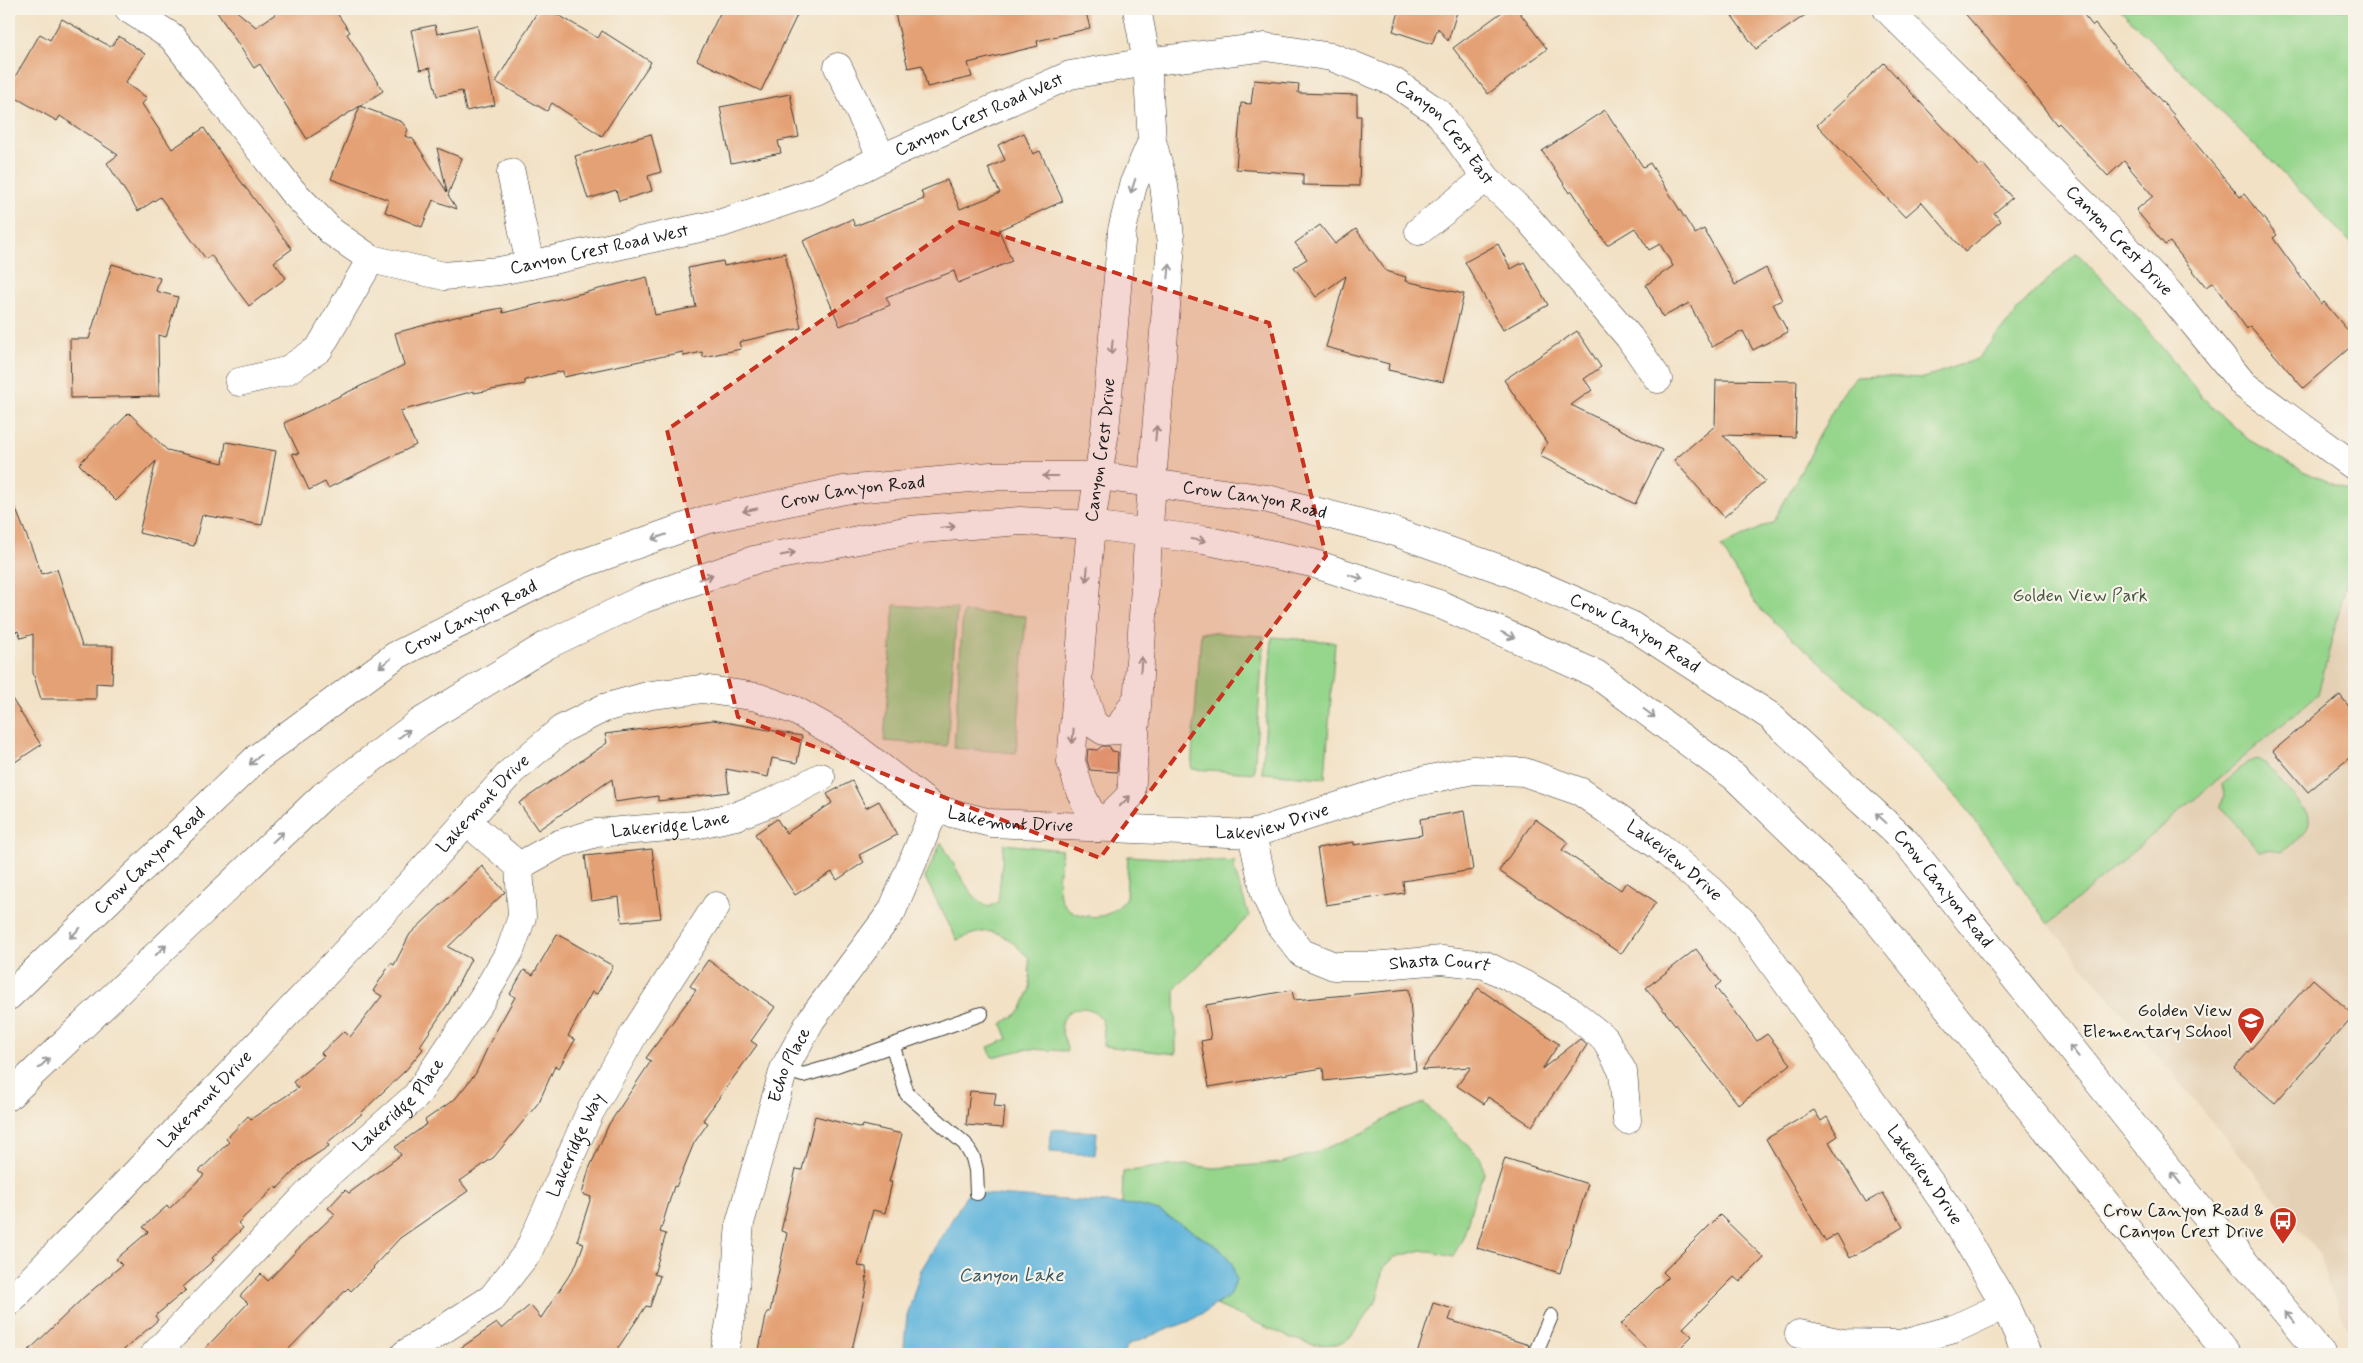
<svg xmlns="http://www.w3.org/2000/svg" width="2363" height="1363" font-family="Mynerve,sans-serif">
<style>
.built{fill:#e4d0b4}
.green{fill:#96d58c;stroke:#597854}
.water{fill:#5fb4db;stroke:#3e687c}
.building{fill:#e4a175}
.lines{fill:none;stroke-linecap:round;stroke-linejoin:round}
.lane-casing{stroke:#3c3a35;stroke-width:16}
.street-casing{stroke:#3c3a35;stroke-width:29}
.secondary-casing{stroke:#3c3a35;stroke-width:29}
.lane{stroke:#fff;stroke-width:14}
.street{stroke:#fff;stroke-width:28}
.secondary{stroke:#fff;stroke-width:28}
.oneway{stroke:#999}
.marked{fill:#c8321e;fill-opacity:0.2;stroke:#c8321e;stroke-width:4;stroke-dasharray:10 6;stroke-linejoin:round}
.labels{text-anchor:middle;dominant-baseline:central;stroke-width:4.5;stroke-linejoin:round;paint-order:stroke}
.street-label{font-size:18px;fill:#1c1c1c;stroke:#f7f3e8}
.park-label{font-size:18px;fill:#41543e;stroke:#f7f3e8}
.poi-label{font-size:18px;fill:#1c1c1c;stroke:#f7f3e8;text-anchor:end}
.water-label{font-size:19px;font-style:italic;fill:#375968;stroke:#f7f3e8}
</style>
<rect width="100%" height="100%" fill="#f7f3e8"/>
<filter id="ink" filterUnits="userSpaceOnUse"><feTurbulence type="fractalNoise" baseFrequency=".02" numOctaves="2"/><feDisplacementMap in="SourceGraphic" scale="10" xChannelSelector="R" yChannelSelector="G"/><feConvolveMatrix kernelMatrix="1 2 1 2 8 2 1 2 1" color-interpolation-filters="sRGB"/></filter>
<filter id="wash" filterUnits="userSpaceOnUse"><feTurbulence type="fractalNoise" baseFrequency=".0096" numOctaves="4" result="noise"/><feDisplacementMap in="SourceGraphic" scale="20" xChannelSelector="R" yChannelSelector="G"/><feGaussianBlur stdDeviation="1.12" result="paint"/><feColorMatrix in="noise" values="0 0 0 0 0 0 0 0 0 0 0 0 0 0 0 0 0 1.4 0 .05"/><feComposite in="paint" operator="in"/></filter>
<g filter="url(#wash)">
<rect width="100%" height="100%" fill="#f2e1c5"/>
<!-- built -->
<polygon class="built" points="2342,601 2354,607 2354,1342 2331,1291 2320,1255 2249,1166 2048,924 2317,694"/>
<!-- green -->
<g class="green">
<polygon points="2120,9 2354,9 2354,246"/>
<polygon points="2077,253 2132,311 2204,399 2249,440 2303,471 2354,493 2354,553 2318,694 2048,924 1962,802 1880,717 1758,607 1721,547 1774,521 1842,393 1856,377 1878,376 1923,378 1977,359 2027,299"/>
<polygon points="894,605 957,609 947,746 884,741"/>
<polygon points="963,612 1026,616 1016,753 954,748"/>
<polygon points="1201,632 1264,636 1254,773 1191,769"/>
<polygon points="1272,637 1335,642 1325,778 1262,773"/>
<path d="M2257,759L2266,764L2308,813C2314,832 2295,841 2282,852L2271,849L2260,852L2221,807L2224,795L2222,784L2248,762Z"/>
<path d="M941,842C952,859 970,901 989,907L998,902L1004,844L1062,850C1060,866 1055,886 1062,901C1068,914 1087,918 1100,916C1110,915 1120,906 1126,899L1128,856L1235,862L1234,869L1249,916L1175,989L1176,1054L1103,1046C1103,1039 1105,1029 1102,1022C1096,1003 1066,1003 1062,1024C1060,1034 1067,1042 1067,1051L1027,1049L992,1057L988,1047L1008,1039L1002,1024L1021,1011L1030,989L1029,958C1001,931 995,924 957,940L925,878Z"/>
<polygon points="1424,1103 1481,1158 1484,1173 1476,1192 1464,1235 1453,1257 1422,1250 1395,1257 1383,1268 1377,1300 1352,1336 1340,1344 1313,1345 1291,1338 1216,1305 1231,1295 1221,1249 1159,1211 1122,1204 1123,1172 1164,1166 1188,1165 1214,1168 1280,1163 1311,1154 1363,1133 1393,1115"/>
</g>
<!-- water -->
<g class="water">
<polygon points="1051,1129 1097,1132 1095,1155 1050,1152"/>
<polygon points="968,1193 1136,1205 1159,1211 1221,1249 1232,1263 1236,1279 1231,1295 1190,1321 1129,1344 1122,1354 903,1354 907,1316 921,1270"/>
</g>
<g id="blocks">
<!-- building -->
<g class="building">
<polygon points="215,9 234,9 256,27 283,9 334,9 350,32 347,34 383,91 360,106 402,122 408,130 405,136 413,139 447,192 437,148 462,158 448,195 457,209 433,200 422,227 385,212 389,200 331,179 360,106 307,139 260,64 254,68"/>
<polygon points="539,9 548,9 598,38 602,31 651,62 602,136 552,103 547,111 496,82"/>
<polygon points="722,9 800,9 761,91 697,60"/>
<polygon points="894,9 1085,9 1090,28 1037,41 1038,46 968,63 972,77 927,87 922,65 908,68"/>
<polygon points="1400,9 1458,9 1448,41 1438,28 1432,44 1393,31"/>
<polygon points="1506,9 1517,9 1547,49 1488,94 1453,48"/>
<polygon points="1727,9 1814,9 1756,49"/>
<polygon points="1961,9 2079,9 2093,26 2095,24 2124,60 2174,115 2173,116 2240,197 2244,194 2277,235 2273,238 2321,304 2324,302 2354,338 2354,344 2303,388 2250,326 2247,329 2213,282 2206,287 2170,242 2165,245 2136,210 2153,196 2124,161 2108,176 2059,123 2057,125 2015,71"/>
<polygon points="62,19 111,47 119,36 145,54 125,83 147,98 142,104 172,149 204,128 227,163 292,249 274,262 286,278 249,306 211,255 206,259 160,197 138,211 107,163 118,155 60,116 57,121 9,94 9,87 40,34 50,40"/>
<polygon points="435,25 437,34 477,25 495,105 466,111 462,91 437,96 430,68 420,70 411,30"/>
<polygon points="1884,63 1980,167 1983,164 2012,198 1994,213 2001,221 1965,252 1922,202 1905,217 1817,125"/>
<polygon points="1254,80 1299,84 1298,93 1357,95 1357,116 1361,116 1359,186 1303,185 1303,174 1236,169 1241,103 1251,104"/>
<polygon points="790,94 799,137 778,141 781,153 731,163 720,107"/>
<polygon points="1605,110 1643,167 1650,163 1695,234 1704,229 1735,285 1766,268 1782,300 1773,304 1788,332 1753,350 1743,331 1712,347 1689,303 1663,317 1646,285 1673,266 1660,244 1649,250 1635,228 1607,245 1572,191 1570,193 1542,151"/>
<polygon points="1024,133 1033,154 1040,151 1063,201 999,230 1012,261 958,283 954,271 886,297 890,305 840,326 803,241 852,219 855,226 924,199 921,191 947,180 960,209 1000,193 988,168 1005,160 998,145"/>
<polygon points="651,134 661,172 648,176 652,191 619,201 616,190 588,199 575,156"/>
<polygon points="1320,225 1335,244 1356,229 1386,271 1406,277 1405,281 1464,294 1443,382 1388,370 1389,364 1326,347 1346,276 1316,297 1294,267 1307,259 1295,243"/>
<polygon points="1498,244 1511,269 1524,262 1548,305 1503,330 1465,262"/>
<polygon points="785,253 801,328 739,342 741,349 703,357 702,352 684,356 683,352 564,377 563,371 525,380 525,384 474,393 474,391 400,411 416,445 328,488 325,482 309,490 292,453 299,454 284,423 404,365 395,333 455,317 502,308 503,313 647,277 655,315 696,307 688,268 723,261 724,266"/>
<polygon points="112,264 160,278 156,291 178,297 166,337 158,335 159,396 71,398 70,339 89,339"/>
<polygon points="1577,331 1601,367 1584,379 1592,390 1571,405 1662,450 1635,504 1540,456 1547,443 1504,380"/>
<polygon points="1716,380 1797,381 1795,437 1723,435 1765,481 1724,517 1674,460 1715,426"/>
<polygon points="129,413 167,450 223,463 226,442 276,451 262,525 202,515 194,546 139,533 156,461 116,501 79,464"/>
<polygon points="9,492 42,574 57,569 82,646 113,646 112,684 96,683 96,699 41,699 33,673 33,634 21,638 18,631 9,634"/>
<polygon points="9,694 41,745 9,766"/>
<polygon points="2340,695 2354,713 2354,754 2308,792 2273,751"/>
<polygon points="713,720 802,736 797,763 772,758 768,777 726,769 729,792 658,801 658,796 615,802 612,779 538,830 519,803 607,743 605,734"/>
<polygon points="1102,746 1109,746 1112,751 1118,752 1117,772 1090,770 1087,760 1088,749 1097,750"/>
<polygon points="852,781 866,808 879,801 897,835 859,855 864,862 837,880 832,872 795,895 755,834 777,819 786,833 832,803 827,794"/>
<polygon points="1464,811 1473,870 1403,881 1404,893 1326,905 1317,848 1354,842 1354,845 1422,835 1420,819"/>
<polygon points="1535,819 1568,842 1562,850 1621,890 1626,882 1656,902 1621,954 1499,871"/>
<polygon points="652,849 661,918 622,922 619,897 591,901 585,856"/>
<polygon points="482,866 505,892 448,947 471,959 448,1004 420,1046 423,1049 406,1070 362,1112 363,1113 327,1143 329,1146 300,1165 277,1189 275,1187 238,1223 243,1228 212,1258 214,1260 183,1287 186,1290 155,1316 158,1320 119,1354 25,1354 83,1298 122,1265 116,1259 148,1232 143,1227 167,1206 169,1209 204,1175 199,1171 229,1142 226,1139 248,1116 251,1119 298,1088 293,1082 324,1056 321,1053 344,1031 350,1037 382,996 373,991 391,963 394,965 410,934"/>
<polygon points="557,934 613,966 597,994 592,992 568,1036 575,1040 559,1068 555,1066 539,1102 494,1157 460,1181 468,1191 400,1238 373,1267 374,1268 351,1291 348,1288 284,1354 200,1354 248,1303 240,1296 261,1274 268,1281 297,1250 335,1214 328,1208 345,1190 349,1193 401,1155 395,1147 427,1124 425,1120 455,1099 476,1073 491,1040 515,997 510,994 524,970 533,975"/>
<polygon points="1696,949 1721,982 1715,987 1757,1041 1767,1034 1791,1064 1739,1105 1646,988"/>
<polygon points="708,960 775,1007 751,1041 757,1045 703,1120 708,1123 694,1143 676,1187 674,1186 660,1232 666,1234 654,1274 660,1276 650,1307 646,1306 614,1354 452,1354 497,1323 502,1329 530,1305 541,1318 576,1265 584,1243 577,1241 591,1197 582,1194 589,1169 609,1124 651,1061 646,1058 696,990 690,986"/>
<polygon points="2313,979 2354,1015 2275,1103 2234,1068"/>
<polygon points="1478,988 1559,1044 1542,1069 1580,1039 1587,1045 1532,1126 1488,1097 1484,1104 1457,1086 1471,1067 1422,1070"/>
<polygon points="1409,989 1416,1071 1324,1081 1323,1068 1209,1087 1201,1041 1211,1039 1206,1005 1292,990 1294,1000"/>
<polygon points="970,1091 996,1093 994,1106 1005,1107 1003,1128 966,1125"/>
<polygon points="1814,1110 1821,1121 1827,1117 1838,1136 1829,1142 1866,1202 1883,1193 1903,1227 1850,1258 1837,1234 1825,1241 1766,1139"/>
<polygon points="815,1116 862,1128 863,1125 902,1134 889,1182 892,1182 885,1213 873,1210 858,1266 866,1267 867,1284 851,1354 758,1354 767,1312 770,1312 787,1233 781,1231 796,1169 802,1170"/>
<polygon points="1505,1158 1588,1184 1560,1273 1477,1248"/>
<polygon points="1720,1215 1764,1258 1740,1282 1734,1277 1683,1328 1692,1336 1674,1354 1652,1354 1621,1324 1668,1277 1663,1272"/>
<polygon points="1433,1303 1453,1309 1449,1320 1529,1345 1526,1354 1417,1354"/>
</g>
</g>
</g>
<g filter="url(#ink)">
<use href="#blocks" fill-opacity="0" stroke="#3c3a35" stroke-width="1"/>
<g class="lines">
<defs>
<g id="lane">
<polyline points="893,1047 907,1094 965,1144 973,1158 976,1170 977,1193"/>
<polyline points="784,1069 803,1075 834,1066 981,1014"/>
<polyline points="1535,1354 1551,1316"/>
</g>
<g id="street">
<path id="s1" d="M129,9L172,37L292,191L332,232L371,259L444,276L499,271L530,265L722,223L816,191L882,158L1070,75L1147,62L1266,47L1332,57L1394,82L1440,114L1486,178L1525,215L1629,337L1658,379"/>
<path id="s2" d="M1887,9L2094,214L2169,293L2244,385L2354,466"/>
<polyline points="838,67 882,158"/>
<polyline points="511,173 530,265"/>
<polyline points="1419,231 1486,178"/>
<polyline points="239,382 286,371 319,349 371,259"/>
<polyline points="1082,689 1093,724 1104,731 1118,730 1136,700"/>
<polyline points="1098,828 1131,795 1152,482 1171,245 1164,185 1152,141 1147,62 1137,9"/>
<path id="s3" d="M1098,828L1080,791L1071,762L1091,525L1105,431L1122,230L1133,185L1152,141"/>
<path id="s4" d="M1252,834L1265,894L1279,924L1302,953L1334,966H1371L1442,960L1485,965L1531,988L1569,1010L1605,1039L1623,1072L1627,1120"/>
<path id="s5" d="M519,866L559,844L596,833L694,825L736,816L777,800L821,777"/>
<path id="s6" d="M9,1302L116,1194L411,883L512,771L562,729L604,708L651,695L702,689L757,697L796,711L839,735L935,809L991,823L1252,834L1407,784L1473,770L1524,772L1581,792L1659,846L1711,890L1744,923L1951,1212L2005,1305L2027,1354"/>
<polyline points="1799,1334 1843,1343 1900,1344 1954,1329 2005,1305"/>
<path id="s7" d="M155,1354L319,1182L416,1096L482,999L510,951L522,917L519,866L466,821"/>
<path id="s8" d="M405,1354L492,1298L528,1252L590,1112L634,1034L716,906"/>
<path id="s9" d="M724,1354L734,1301L740,1223L784,1069L811,1020L892,911L935,809"/>
</g>
<g id="secondary">
<path id="s10" d="M9,996L257,758L395,656L570,568L705,520L844,490L991,476H1099L1268,499L1389,530L1509,572L1629,624L1770,716L1906,842L2200,1209L2321,1354"/>
<polyline points="9,1096 323,796 419,723 547,645 643,599 754,560 910,530 1020,521 1091,525 1204,540 1312,563 1439,604 1596,674 1735,777 1855,893 2228,1354"/>
</g>
</defs>
<!-- lane casing -->
<use href="#lane" class="lane-casing"/>
<!-- street casing -->
<use href="#street" class="street-casing"/>
<!-- secondary casing -->
<use href="#secondary" class="secondary-casing"/>
<!-- lane -->
<use href="#lane" class="lane"/>
<!-- street -->
<use href="#street" class="street"/>
<!-- secondary -->
<use href="#secondary" class="secondary"/>
</g>
<!-- one-way arrows -->
<defs><path id="oneway-shaft" d="M-6 0H5M1.5-3L5.5 0L1.5 3" fill="none" stroke-width="1.6" stroke-linecap="round" stroke-linejoin="round" transform="scale(1.25)"/></defs>
<g class="oneway">
<use href="#oneway-shaft" transform="translate(1133 186) rotate(108)"/>
<use href="#oneway-shaft" transform="translate(1169 271) rotate(-85)"/>
<use href="#oneway-shaft" transform="translate(1112 347) rotate(95)"/>
<use href="#oneway-shaft" transform="translate(1156 433) rotate(-85)"/>
<use href="#oneway-shaft" transform="translate(1050 476) rotate(180)"/>
<use href="#oneway-shaft" transform="translate(750 510) rotate(168)"/>
<use href="#oneway-shaft" transform="translate(948 527) rotate(-5)"/>
<use href="#oneway-shaft" transform="translate(659 537) rotate(161)"/>
<use href="#oneway-shaft" transform="translate(1198 540) rotate(8)"/>
<use href="#oneway-shaft" transform="translate(788 554) rotate(-11)"/>
<use href="#oneway-shaft" transform="translate(1087 574) rotate(95)"/>
<use href="#oneway-shaft" transform="translate(706 577) rotate(-19)"/>
<use href="#oneway-shaft" transform="translate(1356 577) rotate(18)"/>
<use href="#oneway-shaft" transform="translate(1508 635) rotate(24)"/>
<use href="#oneway-shaft" transform="translate(385 663) rotate(143)"/>
<use href="#oneway-shaft" transform="translate(1141 664) rotate(-86)"/>
<use href="#oneway-shaft" transform="translate(1649 713) rotate(37)"/>
<use href="#oneway-shaft" transform="translate(404 734) rotate(-37)"/>
<use href="#oneway-shaft" transform="translate(1073 736) rotate(95)"/>
<use href="#oneway-shaft" transform="translate(255 760) rotate(139)"/>
<use href="#oneway-shaft" transform="translate(1125 801) rotate(-45)"/>
<use href="#oneway-shaft" transform="translate(1881 818) rotate(-137)"/>
<use href="#oneway-shaft" transform="translate(278 837) rotate(-43)"/>
<use href="#oneway-shaft" transform="translate(75 933) rotate(136)"/>
<use href="#oneway-shaft" transform="translate(161 950) rotate(-44)"/>
<use href="#oneway-shaft" transform="translate(2074 1051) rotate(-129)"/>
<use href="#oneway-shaft" transform="translate(44 1063) rotate(-44)"/>
<use href="#oneway-shaft" transform="translate(2176 1178) rotate(-128)"/>
<use href="#oneway-shaft" transform="translate(2290 1317) rotate(-130)"/>
</g>
</g>
<!-- marked area -->
<path class="marked" d="M960,222L1269,323L1326,556L1100,858L738,717L667,430Z"/>
<!-- icons -->
<defs>
<symbol id="school-pin" viewBox="-11 -11 22 30"><path d="M0 17L-7.5 6A9.5 9.5 0 1 1 7.5 6Z" fill="#c8321e" stroke="#f7f3e8"/><path d="M0-5L7-2L0 1L-7-2ZM-4 1L0 2.5L4 1V4Q0 6-4 4Z" fill="#fff"/></symbol>
<symbol id="bus-pin" viewBox="-11 -11 22 30"><path d="M0 17L-7.5 6A9.5 9.5 0 1 1 7.5 6Z" fill="#c8321e" stroke="#f7f3e8"/><path d="M-5-6H5V4H4V6H2V4H-2V6H-4V4H-5ZM-3.5-4V0h7V-4ZM-3.5 1.2v1.5H-2V1.2ZM2 1.2v1.5H3.5V1.2Z" fill="#fff"/></symbol>
</defs>
<g fill-rule="evenodd">
<use href="#school-pin" x="2235" y="1005" width="32" height="43"/>
<use href="#bus-pin" x="2267" y="1205" width="32" height="43"/>
</g>
<g class="labels">
<!-- street labels -->
<g class="street-label">
<text stroke="none"><textPath href="#s1" startOffset="989">Canyon Crest Road West</textPath></text>
<text stroke="none"><textPath href="#s1" startOffset="1492">Canyon Crest East</textPath></text>
<text stroke="none"><textPath href="#s2" startOffset="328">Canyon Crest Drive</textPath></text>
<text stroke="none"><textPath href="#s1" startOffset="584">Canyon Crest Road West</textPath></text>
<text stroke="none"><textPath href="#s3" startOffset="385">Canyon Crest Drive</textPath></text>
<text stroke="none"><textPath href="#s10" startOffset="1005">Crow Canyon Road</textPath></text>
<text stroke="none"><textPath href="#s10" startOffset="1410">Crow Canyon Road</textPath></text>
<text stroke="none"><textPath href="#s10" startOffset="600">Crow Canyon Road</textPath></text>
<text stroke="none"><textPath href="#s10" startOffset="1815">Crow Canyon Road</textPath></text>
<text stroke="none"><textPath href="#s6" startOffset="688">Lakemont Drive</textPath></text>
<text stroke="none"><textPath href="#s6" startOffset="1288">Lakemont Drive</textPath></text>
<text stroke="none"><textPath href="#s6" startOffset="1552">Lakeview Drive</textPath></text>
<text stroke="none"><textPath href="#s5" startOffset="159">Lakeridge Lane</textPath></text>
<text stroke="none"><textPath href="#s10" startOffset="195">Crow Canyon Road</textPath></text>
<text stroke="none"><textPath href="#s6" startOffset="1988">Lakeview Drive</textPath></text>
<text stroke="none"><textPath href="#s10" startOffset="2219">Crow Canyon Road</textPath></text>
<text stroke="none"><textPath href="#s4" startOffset="272">Shasta Court</textPath></text>
<text stroke="none"><textPath href="#s9" startOffset="298">Echo Place</textPath></text>
<text stroke="none"><textPath href="#s6" startOffset="282">Lakemont Drive</textPath></text>
<text stroke="none"><textPath href="#s7" startOffset="349">Lakeridge Place</textPath></text>
<text stroke="none"><textPath href="#s8" startOffset="279">Lakeridge Way</textPath></text>
<text stroke="none"><textPath href="#s6" startOffset="2392">Lakeview Drive</textPath></text>
</g>
<!-- park labels -->
<g class="park-label">
<text x="2080" y="596">Golden View Park</text>
</g>
<!-- poi labels -->
<g class="poi-label">
<text x="2232" y="1011">Golden View<tspan x="2232" dy="21">Elementary School</tspan></text>
<text x="2264" y="1211">Crow Canyon Road &amp;<tspan x="2264" dy="21">Canyon Crest Drive</tspan></text>
</g>
<!-- water labels -->
<g class="water-label">
<text x="1011" y="1275">Canyon Lake</text>
</g>
</g>
<!-- margin -->
<rect width="2363" height="1363" fill="none" stroke="#f7f3e8" stroke-width="30"/>
</svg>
